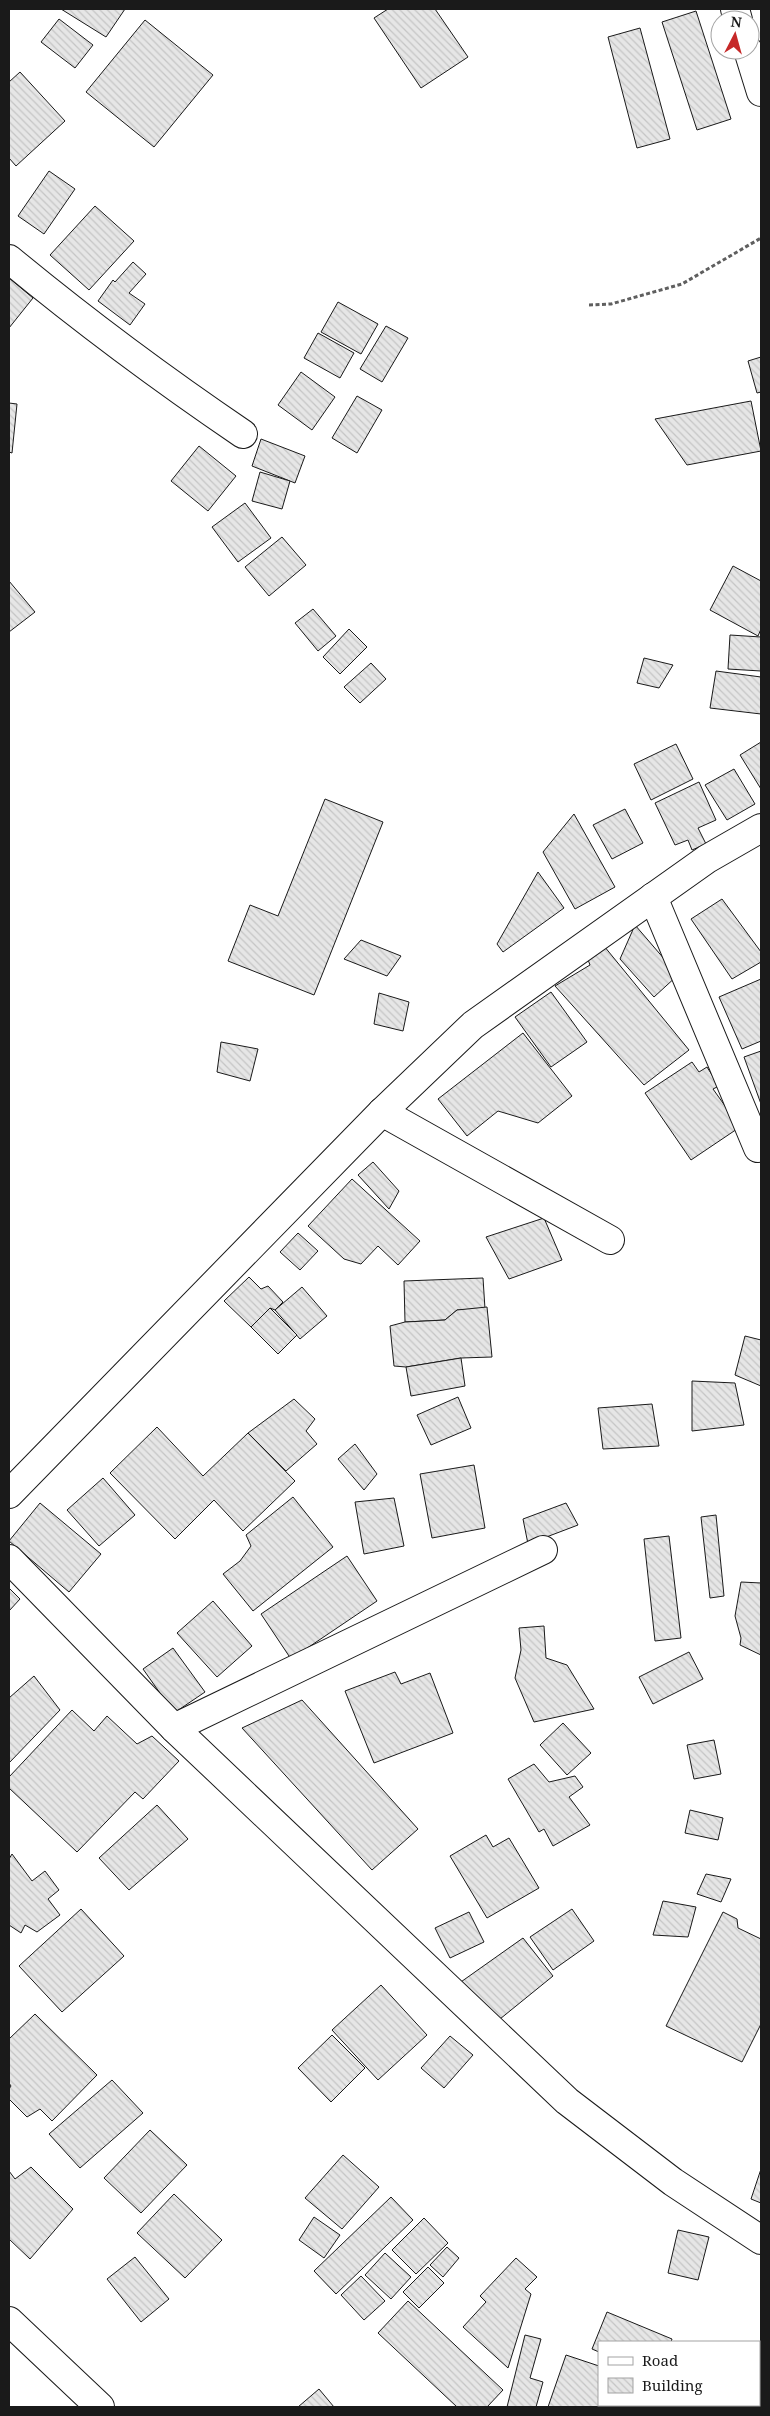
<svg xmlns="http://www.w3.org/2000/svg" width="770" height="2416" font-family="'Noto Serif',serif">
<style>
.building{fill:url(#building-back-hatch);stroke:#1a1a1a}
.lines{fill:none;stroke-linecap:round;stroke-linejoin:round}
.street-casing{stroke:#1a1a1a;stroke-width:30}
.secondary-casing{stroke:#1a1a1a;stroke-width:30}
.path{stroke:#5f5f5f;stroke-width:3;stroke-dasharray:4 2.5;stroke-linecap:butt}
.street{stroke:#fff;stroke-width:28}
.secondary{stroke:#fff;stroke-width:28}
</style>
<defs>
<pattern id="building-back-hatch" width="6" height="6" patternUnits="userSpaceOnUse" patternTransform="scale(1.25)"><rect width="6" height="6" fill="#e6e6e6"/><path d="M-1 5l2 2M0 0l6 6M5-1l2 2" fill="none" stroke="#c5c5c5"/></pattern>
</defs>
<rect width="100%" height="100%" fill="#fff"/>
<!-- building -->
<g class="building">
<polygon points="61,9 125,9 106,37"/>
<polygon points="388,9 435,9 468,57 421,88 374,18"/>
<polygon points="696,11 731,119 697,130 662,22"/>
<polygon points="59,19 93,45 75,68 41,42"/>
<polygon points="145,20 213,75 154,147 86,92"/>
<polygon points="640,28 670,139 637,148 608,37"/>
<polygon points="20,72 65,121 16,166 9,158 9,82"/>
<polygon points="49,171 75,189 44,234 18,216"/>
<polygon points="95,206 134,241 89,290 50,255"/>
<polygon points="133,262 146,274 129,293 145,304 130,325 98,301 113,280 115,282"/>
<polygon points="9,278 33,298 9,328"/>
<polygon points="338,302 378,324 361,354 321,332"/>
<polygon points="386,326 408,338 382,382 360,369"/>
<polygon points="318,333 354,353 340,378 304,358"/>
<polygon points="761,357 761,392 757,393 748,361"/>
<polygon points="301,372 335,397 312,430 278,405"/>
<polygon points="357,396 382,410 357,453 332,438"/>
<polygon points="751,401 761,451 687,465 655,419"/>
<polygon points="9,403 17,404 12,453 9,452"/>
<polygon points="261,439 305,456 295,483 252,466"/>
<polygon points="199,446 236,476 208,511 171,481"/>
<polygon points="260,472 290,481 282,509 252,501"/>
<polygon points="245,503 271,538 238,562 212,527"/>
<polygon points="282,537 306,565 269,596 245,567"/>
<polygon points="733,566 761,581 761,629 758,636 710,610"/>
<polygon points="9,581 35,612 9,632"/>
<polygon points="313,609 336,636 318,651 295,623"/>
<polygon points="349,629 367,647 340,674 323,657"/>
<polygon points="730,635 761,637 761,671 728,669"/>
<polygon points="644,658 673,665 659,688 637,683"/>
<polygon points="371,663 386,679 360,703 344,687"/>
<polygon points="716,671 761,677 761,714 710,708"/>
<polygon points="761,742 761,789 740,755"/>
<polygon points="676,744 693,779 651,800 634,764"/>
<polygon points="734,769 755,804 727,820 705,785"/>
<polygon points="699,782 716,820 698,828 706,844 692,850 688,840 675,845 655,803"/>
<polygon points="325,799 383,822 314,995 228,961 250,905 278,916"/>
<polygon points="625,809 643,843 612,859 593,825"/>
<polygon points="574,814 615,887 575,909 543,852"/>
<polygon points="538,872 564,908 503,952 497,944"/>
<polygon points="722,899 761,952 761,962 732,979 691,919"/>
<polygon points="635,925 678,975 654,997 620,959"/>
<polygon points="361,940 401,956 387,976 344,959"/>
<polygon points="604,946 689,1050 644,1085 555,986 590,965 587,957"/>
<polygon points="761,979 761,1041 742,1049 719,997"/>
<polygon points="551,992 587,1042 551,1067 515,1017"/>
<polygon points="379,993 409,1002 403,1031 374,1024"/>
<polygon points="523,1033 572,1096 538,1123 498,1111 467,1136 438,1099"/>
<polygon points="221,1042 258,1049 250,1081 217,1072"/>
<polygon points="761,1051 761,1104 744,1057"/>
<polygon points="692,1062 699,1072 707,1067 719,1086 713,1089 740,1127 691,1160 645,1093"/>
<polygon points="373,1162 399,1191 389,1209 358,1175"/>
<polygon points="352,1179 420,1241 398,1265 378,1246 361,1264 344,1259 308,1226"/>
<polygon points="544,1218 562,1260 509,1279 486,1237"/>
<polygon points="298,1233 318,1251 300,1270 280,1252"/>
<polygon points="249,1277 261,1289 268,1286 283,1302 275,1310 270,1308 251,1327 224,1301"/>
<polygon points="483,1278 485,1309 457,1310 445,1320 405,1322 404,1281"/>
<polygon points="302,1287 327,1316 300,1339 275,1310"/>
<polygon points="487,1307 492,1357 461,1358 406,1367 394,1366 390,1326 405,1322 445,1320 457,1310"/>
<polygon points="270,1308 297,1335 278,1354 251,1327"/>
<polygon points="745,1336 761,1340 761,1386 735,1375"/>
<polygon points="461,1358 465,1386 411,1396 406,1367"/>
<polygon points="692,1381 735,1383 744,1425 692,1431"/>
<polygon points="458,1397 471,1428 431,1445 417,1415"/>
<polygon points="294,1399 315,1419 306,1431 317,1444 286,1471 248,1433"/>
<polygon points="652,1404 659,1446 603,1449 598,1408"/>
<polygon points="157,1427 203,1476 248,1433 295,1481 243,1531 214,1500 175,1539 110,1473"/>
<polygon points="355,1444 377,1474 364,1490 338,1459"/>
<polygon points="474,1465 485,1528 432,1538 420,1474"/>
<polygon points="103,1478 135,1515 99,1546 67,1510"/>
<polygon points="293,1497 333,1547 253,1611 223,1574 240,1561 251,1546 246,1535"/>
<polygon points="394,1498 404,1546 364,1554 355,1502"/>
<polygon points="40,1503 101,1554 69,1592 9,1541"/>
<polygon points="566,1503 578,1525 528,1544 523,1519"/>
<polygon points="716,1515 724,1596 710,1598 701,1517"/>
<polygon points="669,1536 681,1638 655,1641 644,1539"/>
<polygon points="347,1556 377,1601 291,1659 261,1614"/>
<polygon points="741,1582 761,1583 761,1655 740,1645 741,1638 735,1616"/>
<polygon points="9,1588 20,1599 9,1611"/>
<polygon points="213,1601 252,1646 217,1677 177,1633"/>
<polygon points="544,1626 546,1658 567,1665 594,1709 534,1722 515,1678 521,1650 519,1628"/>
<polygon points="173,1648 205,1692 174,1713 143,1669"/>
<polygon points="689,1652 703,1679 653,1704 639,1677"/>
<polygon points="395,1672 401,1684 430,1673 453,1733 374,1763 345,1691"/>
<polygon points="34,1676 60,1710 9,1763 9,1698"/>
<polygon points="302,1700 418,1829 372,1870 242,1728"/>
<polygon points="72,1710 94,1731 107,1716 137,1744 152,1736 179,1761 143,1799 135,1792 77,1852 9,1788 9,1777"/>
<polygon points="563,1723 591,1753 567,1775 540,1745"/>
<polygon points="714,1740 721,1774 694,1779 687,1745"/>
<polygon points="534,1764 549,1782 575,1776 583,1787 569,1797 590,1825 553,1846 544,1829 539,1832 508,1779"/>
<polygon points="157,1805 188,1839 129,1890 99,1858"/>
<polygon points="690,1810 723,1818 718,1840 685,1833"/>
<polygon points="486,1835 493,1847 509,1838 539,1888 487,1918 450,1856"/>
<polygon points="12,1854 32,1881 45,1871 59,1890 48,1899 60,1915 37,1932 25,1925 21,1933 9,1925 9,1859"/>
<polygon points="706,1874 731,1879 721,1902 697,1894"/>
<polygon points="663,1901 696,1907 688,1937 653,1935"/>
<polygon points="81,1909 124,1956 62,2012 19,1966"/>
<polygon points="572,1909 594,1941 553,1970 530,1937"/>
<polygon points="469,1912 484,1942 450,1958 435,1928"/>
<polygon points="723,1912 737,1919 738,1928 761,1939 761,2024 742,2062 666,2026"/>
<polygon points="523,1938 553,1976 500,2019 458,1984"/>
<polygon points="381,1985 427,2035 378,2080 332,2030"/>
<polygon points="35,2014 97,2075 52,2121 40,2109 27,2117 9,2099 9,2089 11,2086 9,2083 9,2039"/>
<polygon points="332,2035 365,2068 331,2102 298,2068"/>
<polygon points="450,2036 473,2055 444,2088 421,2068"/>
<polygon points="112,2080 143,2113 80,2168 49,2134"/>
<polygon points="150,2130 187,2165 141,2213 104,2178"/>
<polygon points="343,2155 379,2187 342,2229 305,2198"/>
<polygon points="31,2167 73,2209 30,2259 9,2239 9,2171 15,2179"/>
<polygon points="761,2169 761,2203 751,2199"/>
<polygon points="174,2194 222,2240 185,2278 137,2233"/>
<polygon points="391,2197 413,2220 336,2294 314,2271"/>
<polygon points="314,2217 340,2235 324,2258 299,2240"/>
<polygon points="424,2218 448,2243 416,2274 392,2250"/>
<polygon points="678,2230 709,2237 698,2280 668,2273"/>
<polygon points="447,2247 459,2258 443,2277 430,2265"/>
<polygon points="385,2253 411,2277 391,2299 365,2275"/>
<polygon points="135,2257 169,2299 141,2322 107,2279"/>
<polygon points="516,2258 537,2277 525,2289 531,2294 508,2368 463,2327 486,2302 480,2296"/>
<polygon points="428,2267 444,2283 419,2308 403,2292"/>
<polygon points="361,2276 385,2301 364,2320 341,2295"/>
<polygon points="408,2301 503,2390 487,2407 457,2407 378,2333"/>
<polygon points="607,2312 672,2339 671,2342 599,2342 599,2352 592,2349"/>
<polygon points="525,2335 541,2339 530,2378 543,2382 536,2407 507,2407"/>
<polygon points="759,2351 761,2351 761,2407 721,2407 722,2405 759,2405"/>
<polygon points="566,2355 599,2366 599,2405 618,2405 618,2407 548,2407"/>
<polygon points="319,2389 334,2407 298,2407"/>
</g>
<g class="lines">
<defs>
<g id="street">
<path d="M9,259C84,321 162,379 243,434"/>
<polyline points="653,897 758,1148"/>
<polyline points="382,1112 610,1240"/>
<polyline points="9,1494 382,1112 473,1025 707,859 761,828"/>
<polyline points="9,1559 174,1728 567,2101 673,2182 761,2240"/>
<polyline points="174,1728 543,1550"/>
<polyline points="9,2321 100,2407"/>
</g>
<g id="secondary">
<polyline points="735,9 738,20"/>
<polyline points="748,50 761,92"/>
</g>
</defs>
<!-- street casing -->
<use href="#street" class="street-casing"/>
<!-- secondary casing -->
<use href="#secondary" class="secondary-casing"/>
<!-- path -->
<polyline class="path" points="589,305 611,304 682,284 761,238"/>
<!-- street -->
<use href="#street" class="street"/>
<!-- secondary -->
<use href="#secondary" class="secondary"/>
</g>
<!-- border -->
<rect width="770" height="2416" fill="none" stroke="#1a1a1a" stroke-width="20"/>
<!-- legend -->
<rect x="598" y="2341" width="162" height="65" fill="#ffffff" stroke="#a3a3a3"/>
<rect x="608" y="2357" width="25" height="8" fill="#ffffff" stroke="#a3a3a3"/>
<text x="642" y="2366" font-size="15" fill="#1a1a1a">Road</text>
<rect x="608" y="2378" width="25" height="15" fill="url(#building-back-hatch)" stroke="#a3a3a3"/>
<text x="642" y="2391" font-size="15" fill="#1a1a1a">Building</text>
<!-- north arrow -->
<g transform="translate(735 35) rotate(6)"><circle r="24" fill="#ffffff" stroke="#a3a3a3"/>
<path d="M0-4L9 19L0 12L-9 19Z" fill="#c62828"/>
<text y="-8" font-size="14" font-weight="bold" text-anchor="middle" fill="#1a1a1a">N</text>
</g>
</svg>
